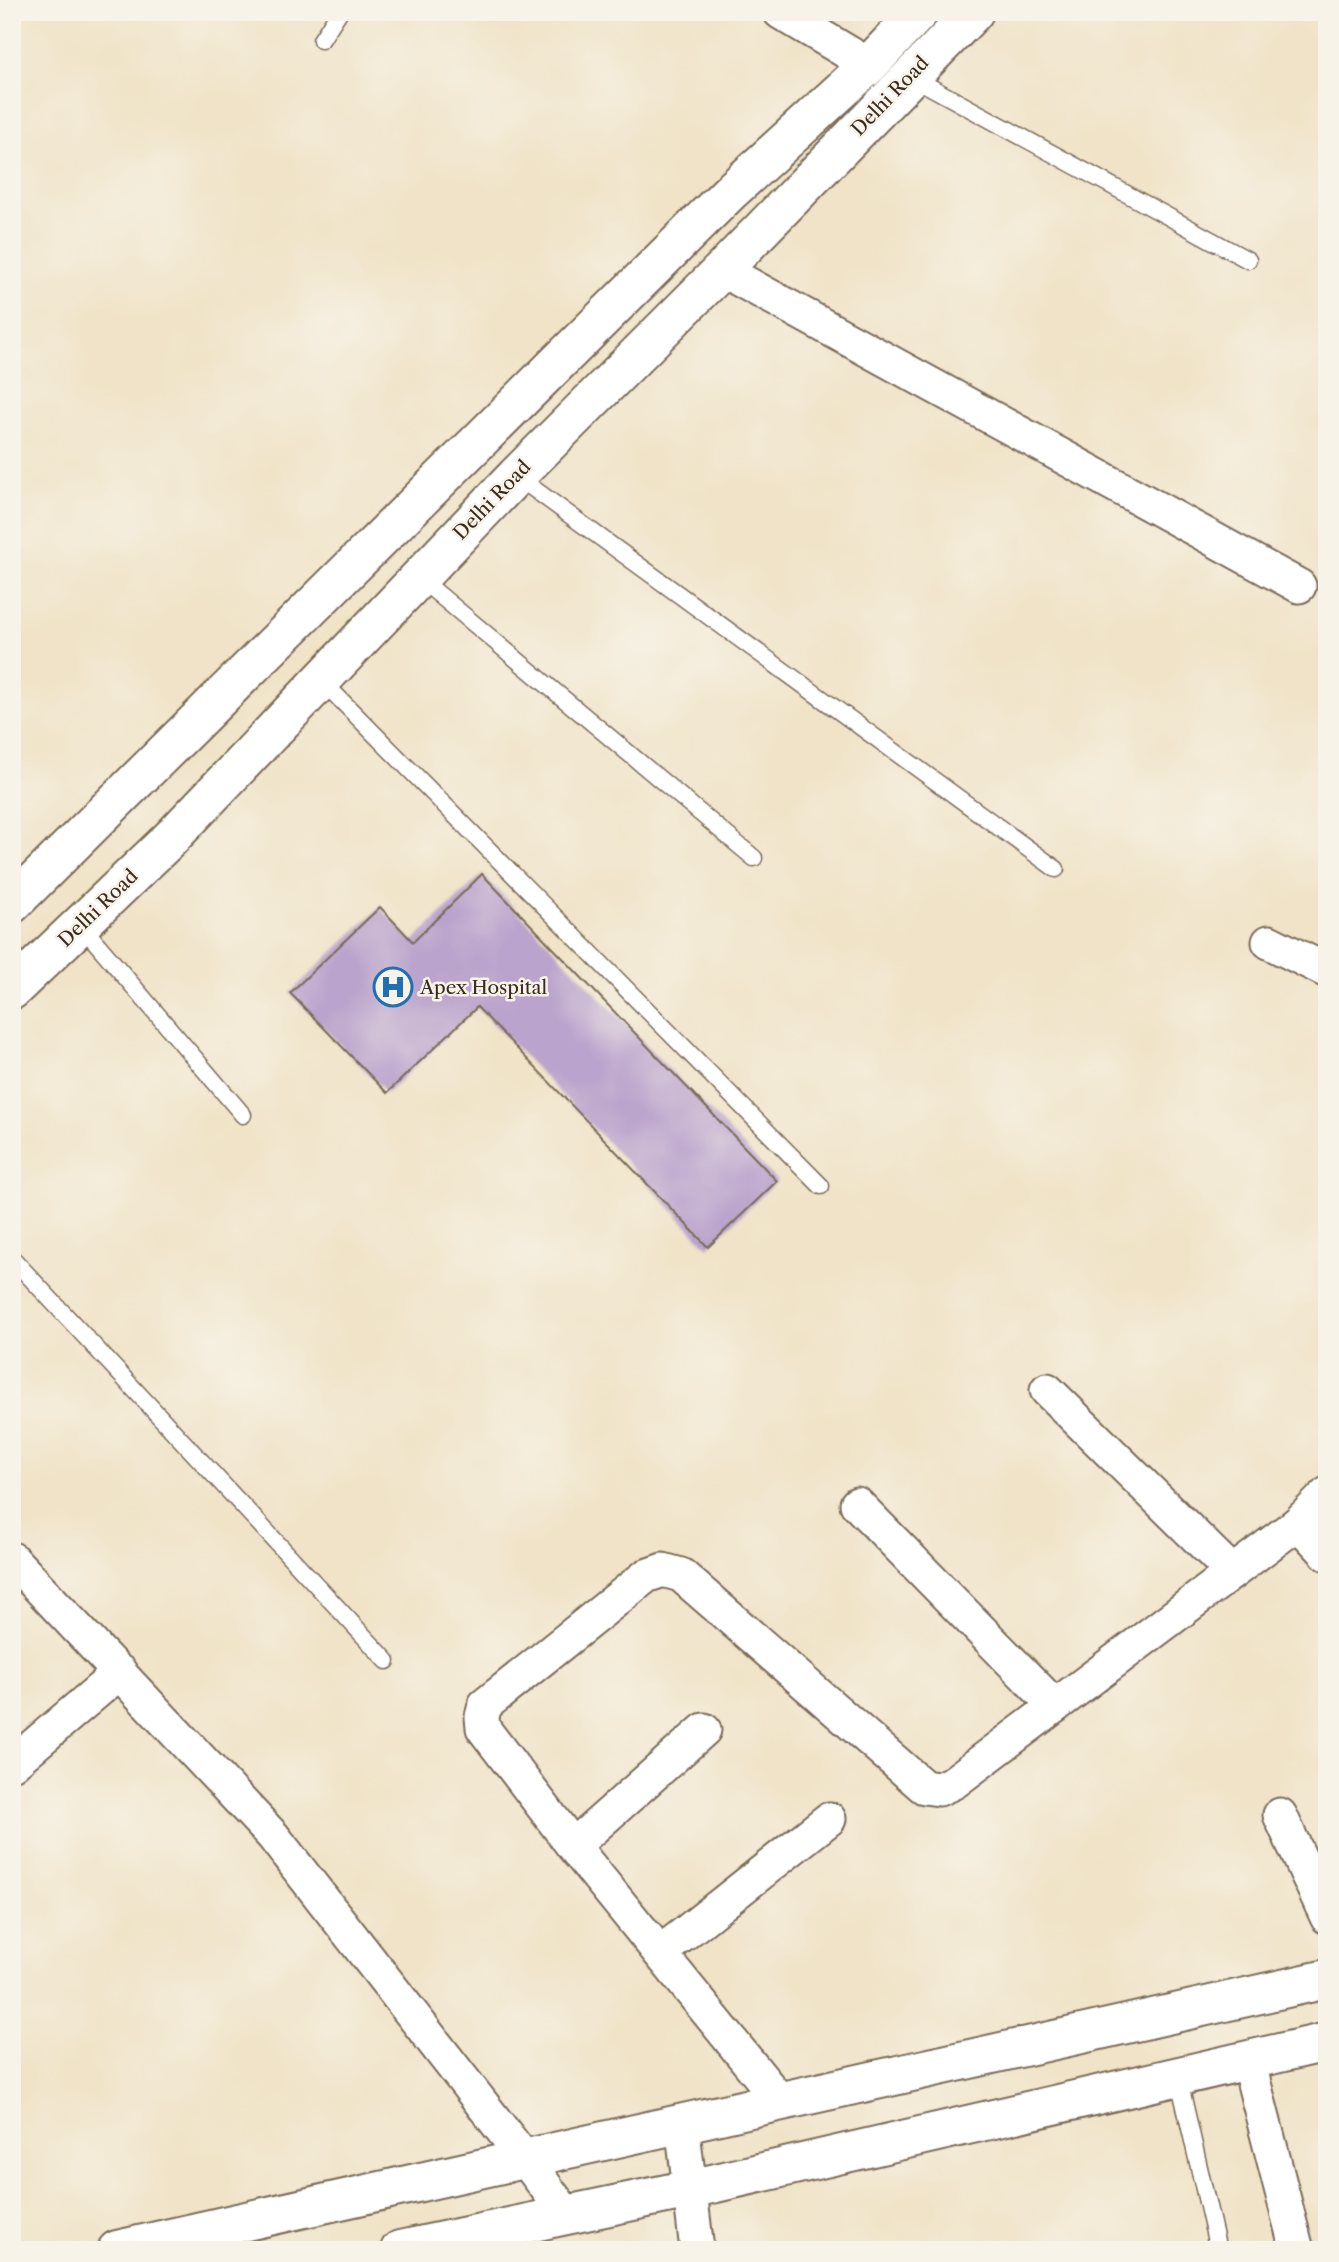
<svg xmlns="http://www.w3.org/2000/svg" width="1339" height="2262" font-family="'Libre Caslon Text',serif">
<style>
.building{fill:#baa3cc}
.lines{fill:none;stroke-linecap:round;stroke-linejoin:round}
.service-casing{stroke:#7a6b59;stroke-width:19}
.minor-casing{stroke:#7a6b59;stroke-width:37}
.tertiary-casing{stroke:#7a6b59;stroke-width:42}
.primary-casing{stroke:#7a6b59;stroke-width:42}
.service{stroke:#fff;stroke-width:16}
.minor{stroke:#fff;stroke-width:33}
.tertiary{stroke:#fff;stroke-width:38}
.primary{stroke:#fff;stroke-width:38}
.labels{text-anchor:middle;dominant-baseline:central;stroke-width:5;stroke-linejoin:round;paint-order:stroke}
.street-label{font-size:19px;fill:#3b2a1e;stroke:#f7f3e8}
.poi-label{font-size:19px;fill:#3b2a1e;stroke:#f7f3e8;text-anchor:start}
</style>
<rect width="100%" height="100%" fill="#f7f3e8"/>
<filter id="ink" filterUnits="userSpaceOnUse"><feTurbulence type="fractalNoise" baseFrequency=".0143" numOctaves="2"/><feDisplacementMap in="SourceGraphic" scale="14" xChannelSelector="R" yChannelSelector="G"/><feConvolveMatrix kernelMatrix="1 2 1 2 8 2 1 2 1" color-interpolation-filters="sRGB"/></filter>
<filter id="wash" filterUnits="userSpaceOnUse"><feTurbulence type="fractalNoise" baseFrequency=".00686" numOctaves="4" result="noise"/><feDisplacementMap in="SourceGraphic" scale="28" xChannelSelector="R" yChannelSelector="G"/><feGaussianBlur stdDeviation="1.57" result="paint"/><feColorMatrix in="noise" values="0 0 0 0 0 0 0 0 0 0 0 0 0 0 0 0 0 1.4 0 .05"/><feComposite in="paint" operator="in"/></filter>
<g filter="url(#wash)">
<rect width="100%" height="100%" fill="#f0e3c7"/>
<g id="blocks">
<!-- building -->
<polygon class="building" points="482,874 777,1181 708,1247 477,1007 387,1093 290,993 380,907 413,942"/>
</g>
</g>
<g filter="url(#ink)">
<use href="#blocks" fill-opacity="0" stroke="#7a6b59" stroke-width="2"/>
<g class="lines">
<defs>
<g id="service">
<polyline points="321,40 339,12"/>
<polyline points="912,77 1248,260"/>
<polyline points="516,476 1056,869"/>
<polyline points="418,577 754,858"/>
<polyline points="321,680 821,1186"/>
<polyline points="81,925 243,1115"/>
<polyline points="12,1258 387,1661"/>
<polyline points="1178,2076 1218,2250"/>
</g>
<g id="minor">
<polyline points="780,12 869,65"/>
<polyline points="722,270 1299,586"/>
<polyline points="1269,942 1327,971"/>
<polyline points="1047,1390 1232,1572"/>
<polyline points="857,1504 1055,1706"/>
<polyline points="1298,1523 1327,1554"/>
<polyline points="12,1559 273,1836 525,2159 567,2215"/>
<polyline points="12,1764 120,1672"/>
<polyline points="1280,1815 1327,1917"/>
<polyline points="573,1846 704,1730"/>
<polyline points="660,1953 829,1819"/>
<polyline points="1248,2060 1297,2250"/>
<polyline points="780,2101 573,1846 483,1728 482,1717 485,1705 646,1576 663,1570 681,1575 924,1787 939,1789 954,1782 1298,1523 1327,1494"/>
<polyline points="682,2123 697,2250"/>
</g>
<g id="tertiary">
<polyline points="117,2250 1327,1979"/>
<polyline points="400,2250 690,2189 1327,2042"/>
</g>
<g id="primary">
<polyline points="12,904 729,193 869,65 919,12"/>
<polyline points="12,990 170,839 516,476 722,270 974,12"/>
</g>
</defs>
<!-- service casing -->
<use href="#service" class="service-casing"/>
<!-- minor casing -->
<use href="#minor" class="minor-casing"/>
<!-- tertiary casing -->
<use href="#tertiary" class="tertiary-casing"/>
<!-- primary casing -->
<use href="#primary" class="primary-casing"/>
<!-- service -->
<use href="#service" class="service"/>
<!-- minor -->
<use href="#minor" class="minor"/>
<!-- tertiary -->
<use href="#tertiary" class="tertiary"/>
<!-- primary -->
<use href="#primary" class="primary"/>
</g>
</g>
<!-- icons -->
<defs>
<symbol id="hospital-ring" viewBox="-11 -11 22 22"><circle r="9.5" fill="#f7f3e8" stroke="#1f6fb2" stroke-width="1.5"/><path d="M-5-5h3v3.5h4V-5h3V5h-3V1.5h-4V5h-3Z" fill="#1f6fb2"/></symbol>
</defs>
<g fill-rule="evenodd">
<use href="#hospital-ring" x="371" y="965" width="44" height="44"/>
</g>
<g class="labels">
<!-- street labels -->
<g class="street-label">
<text transform="translate(890 96) rotate(-46)">Delhi Road</text>
<text transform="translate(492 500) rotate(-46)">Delhi Road</text>
<text transform="translate(98 908) rotate(-44)">Delhi Road</text>
</g>
<!-- poi labels -->
<g class="poi-label">
<text x="420" y="987">Apex Hospital</text>
</g>
</g>
<!-- margin -->
<rect width="1339" height="2262" fill="none" stroke="#f7f3e8" stroke-width="42"/>
</svg>
